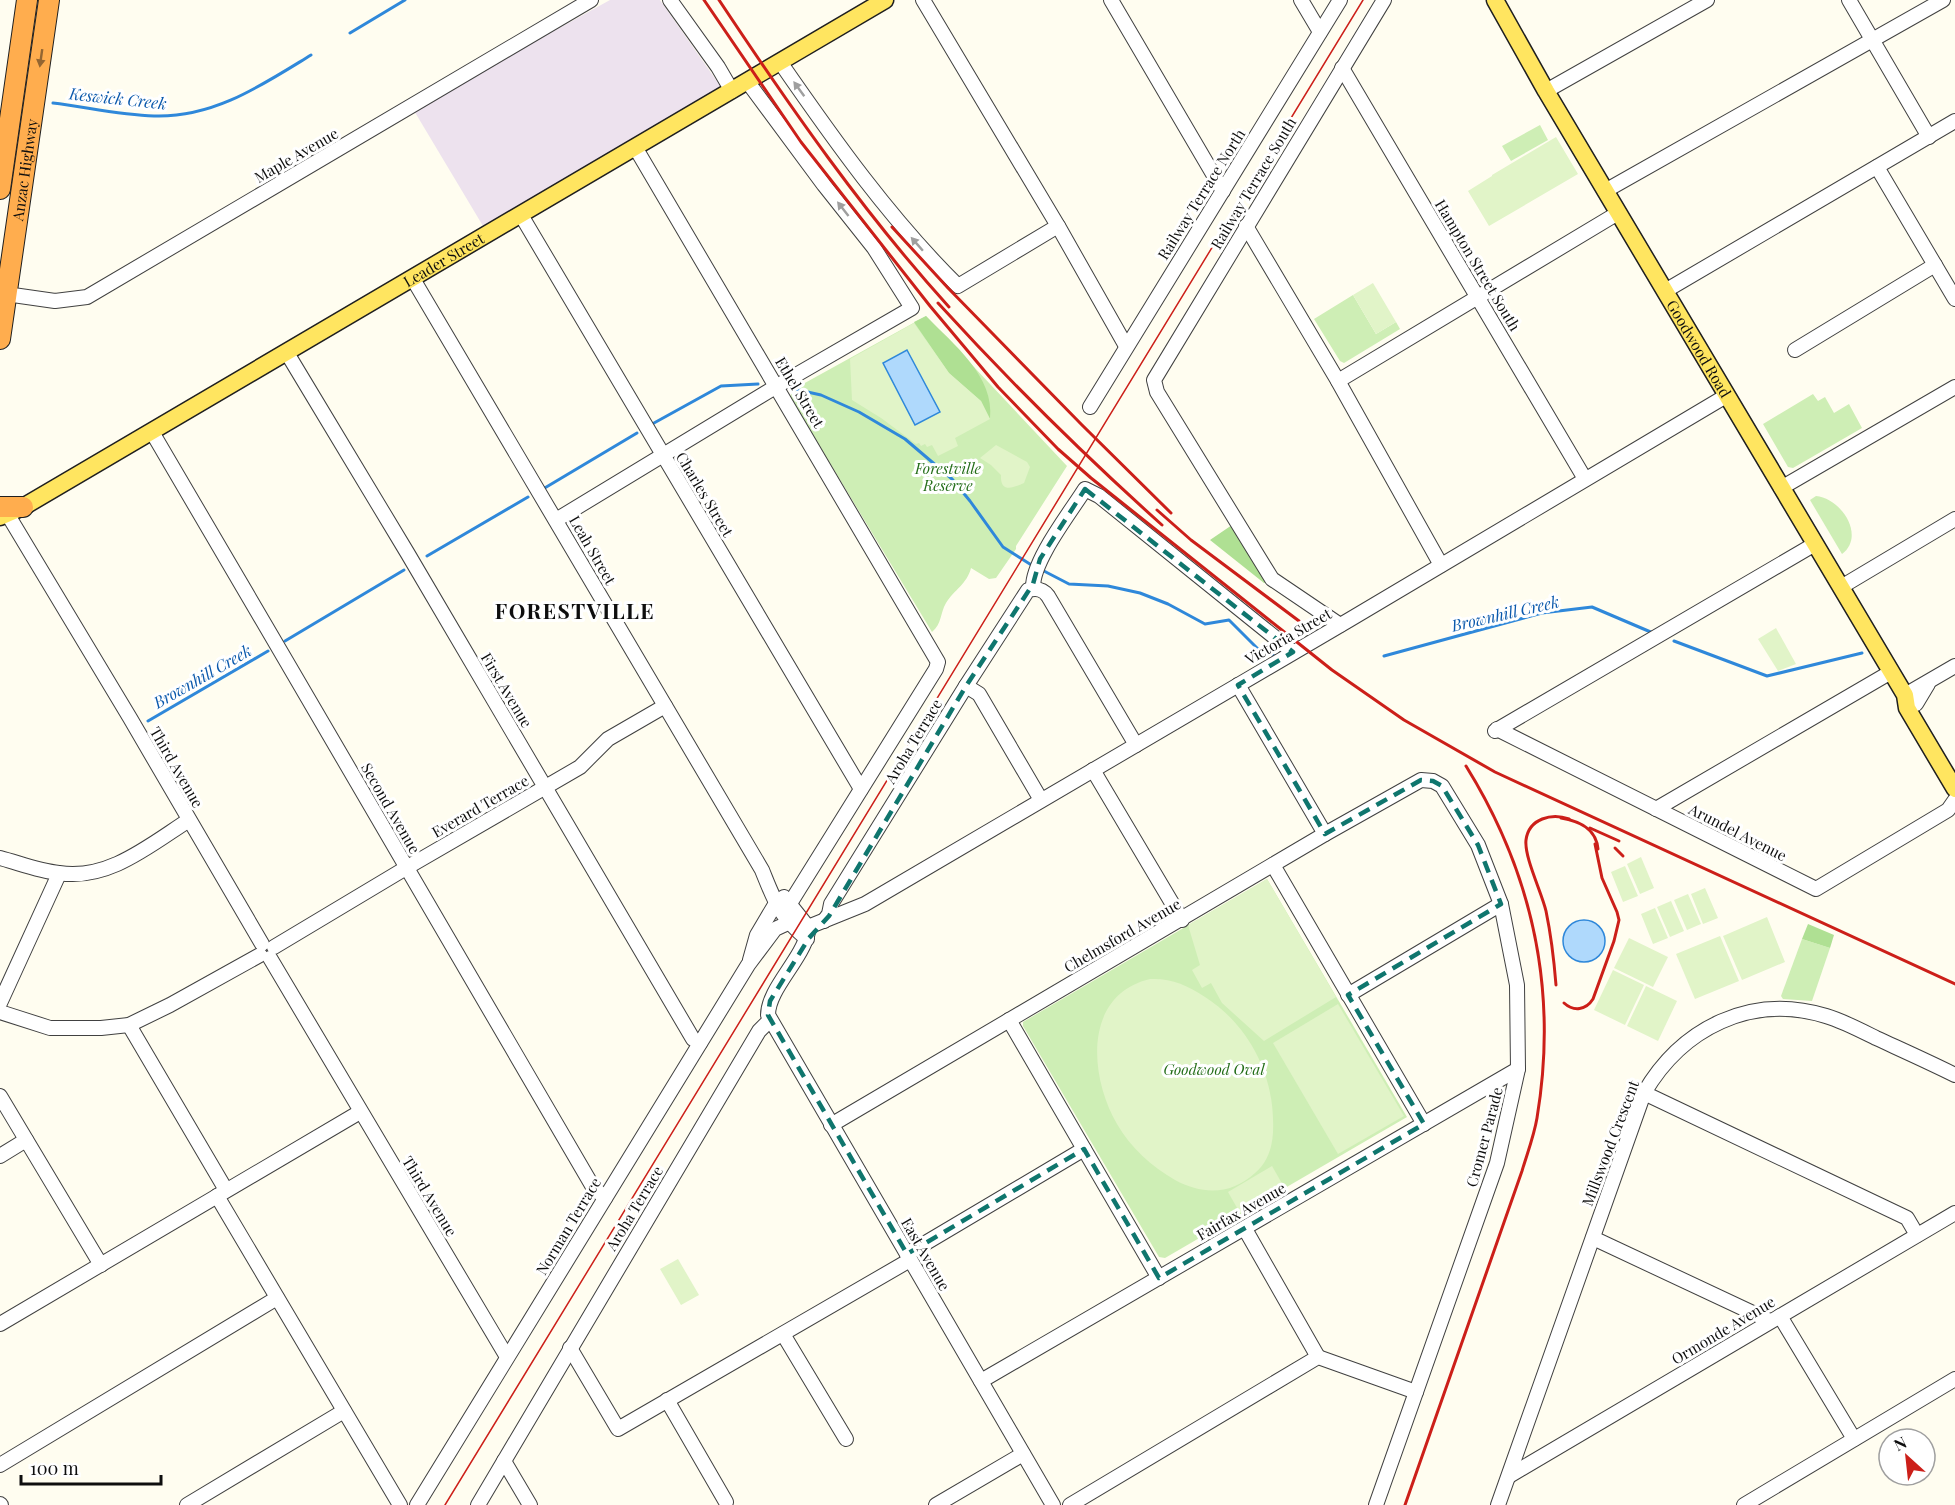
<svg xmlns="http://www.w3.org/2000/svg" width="1955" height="1505" font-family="'Playfair Display',serif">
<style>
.industrial{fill:#ede2ee}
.green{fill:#ceeeb5}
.forest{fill:#afe093}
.pitch{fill:#e1f4c8}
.water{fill:#afd9fc;stroke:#2f88da;stroke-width:1.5}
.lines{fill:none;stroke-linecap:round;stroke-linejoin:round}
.stream{stroke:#2f88da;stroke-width:3}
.minor-casing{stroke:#414141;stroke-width:16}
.major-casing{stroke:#1f1f1f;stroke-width:19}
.highway-casing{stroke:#1f1f1f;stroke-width:22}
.minor{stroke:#fff;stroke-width:14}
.major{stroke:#ffe560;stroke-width:16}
.highway{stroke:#ffad4e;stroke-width:20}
.tram{stroke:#cc1f19;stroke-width:1.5}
.rail{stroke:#cc1f19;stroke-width:3}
.oneway{fill:#936531}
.oneway2{fill:#9f9f9f}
.marked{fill:none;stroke:#0f766e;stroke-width:4.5;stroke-dasharray:12 8;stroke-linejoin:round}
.labels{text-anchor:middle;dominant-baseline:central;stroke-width:6;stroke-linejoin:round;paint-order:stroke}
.street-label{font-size:15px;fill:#0e0e0e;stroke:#fff}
.park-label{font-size:15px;font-style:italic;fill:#236d18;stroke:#fff}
.water-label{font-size:16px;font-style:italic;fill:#0b59ac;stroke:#fff}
.district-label{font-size:21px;font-weight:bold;letter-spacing:1.5px;fill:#0e0e0e;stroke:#fff}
</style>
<rect width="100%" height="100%" fill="#fffdf0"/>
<!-- industrial -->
<polygon class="industrial" points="610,0 660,0 721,87 483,226 413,109"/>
<!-- green -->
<g class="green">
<polygon points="1540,125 1548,140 1511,161 1502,146"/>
<polygon points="1353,295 1376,334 1396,322 1400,329 1344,363 1340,361 1314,319"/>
<path d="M926,316L1067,466L1016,546V549L996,578L989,579L971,568C967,584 954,590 946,603C940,613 942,624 932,632L790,397L794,389Z"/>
<polygon points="1813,394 1818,401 1825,397 1834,413 1849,404 1862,428 1793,468 1788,467 1763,424"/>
<path d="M1816,496C1841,498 1866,536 1842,554L1810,500Z"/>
<polygon points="1267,879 1407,1117 1165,1258 1159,1257 1023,1026 1023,1022"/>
<polygon points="1802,939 1830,948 1812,1001 1783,999 1781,996"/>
</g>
<!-- forest -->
<g class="forest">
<path d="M926,316C953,344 995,376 990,419L981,401L949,373L914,322Z"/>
<polygon points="1232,525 1257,568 1260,568 1267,582 1264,583 1210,540"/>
<polygon points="1808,924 1834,935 1830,948 1802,939"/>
</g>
<!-- pitch -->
<g class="pitch">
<polygon points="1556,137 1578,174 1489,226 1468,191 1492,176 1492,175"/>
<polygon points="1373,283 1396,322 1376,334 1353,295"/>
<polygon points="914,323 949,373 981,401 990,419 955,438 958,446 938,456 932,445 927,447 925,444 921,446 919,443 916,444 881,418 852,400 850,359"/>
<path d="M996,445L1027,462L1030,467L1024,483C1013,488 1000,493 1001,475L991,465L980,458Z"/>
<polygon points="1776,628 1796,664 1778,671 1758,639"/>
<polygon points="1641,857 1654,888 1640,894 1627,864"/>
<polygon points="1625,866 1638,896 1623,902 1611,872"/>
<polygon points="1267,879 1336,997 1264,1041 1222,1003 1211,983 1202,988 1192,970 1200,965 1188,925"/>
<polygon points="1705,888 1718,918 1703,924 1691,894"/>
<polygon points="1688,894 1701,924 1687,930 1674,900"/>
<polygon points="1671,901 1684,931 1670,937 1657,907"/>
<polygon points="1655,908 1668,938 1653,944 1641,914"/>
<polygon points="1767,917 1785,962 1742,980 1723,936"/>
<polygon points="1720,936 1739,981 1695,999 1676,954"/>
<polygon points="1629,938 1668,957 1653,987 1614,968"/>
<polygon points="1613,970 1644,985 1625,1025 1594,1010"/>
<path d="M1150,979C1171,978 1187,985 1205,997C1246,1023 1272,1070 1273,1119C1274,1140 1271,1159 1255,1173C1231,1195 1203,1195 1175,1180C1151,1166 1131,1148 1117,1124C1089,1076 1083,995 1150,979Z"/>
<polygon points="1646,986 1677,1001 1658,1041 1627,1026"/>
<polygon points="1338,1004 1404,1116 1338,1154 1273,1043"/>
<polygon points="1272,1166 1284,1187 1240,1213 1228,1192"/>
<polygon points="678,1259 699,1295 681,1305 660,1269"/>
</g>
<!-- water -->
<g class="water">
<polygon points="907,350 940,412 915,425 883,363"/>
<circle cx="1584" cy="941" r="21"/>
</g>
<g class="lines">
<!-- stream -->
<g class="stream">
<polyline points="350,33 405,0"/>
<path d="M53,103C86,107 120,115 154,116C214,118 262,85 311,55"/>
<polyline points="794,389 821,395 859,412 905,439 952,479 970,501 1003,547 1033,566"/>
<polyline points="654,423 721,386 758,384"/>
<polyline points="543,489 637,433"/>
<polyline points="427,556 528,497"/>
<polyline points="1042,570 1069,584 1108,586 1140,593 1168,604 1205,624 1229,620 1257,648 1273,655"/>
<polyline points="285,641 404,570"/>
<polyline points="1674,641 1767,676 1862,653"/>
<polyline points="1384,656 1542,613 1592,607 1653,633"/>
<polyline points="148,721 268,651"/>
</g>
<defs>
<g id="minor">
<polyline points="670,0 718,67 732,91"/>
<polyline points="923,0 1058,226 1126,346"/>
<polyline points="1111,0 1223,191"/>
<polyline points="1301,0 1320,32"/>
<polyline points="1849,0 1929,137"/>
<path d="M780,62C834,140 890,219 958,286L1058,226"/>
<polyline points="1342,68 1585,479"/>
<polyline points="1546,91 1707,0"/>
<polyline points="635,147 938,662 936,669 789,905"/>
<polyline points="1877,167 1955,299"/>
<polyline points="1605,191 1943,0"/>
<polyline points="521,215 861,789"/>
<polyline points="1246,226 1338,381 1441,565"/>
<path d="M413,279L762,870C775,902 779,916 807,939"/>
<polyline points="1665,291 1955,121"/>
<polyline points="6,294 55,301 87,297 591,0"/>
<polyline points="1795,350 1935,265"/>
<polyline points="287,353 408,554 693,1039 700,1043"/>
<polyline points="1338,381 1618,213"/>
<polyline points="1090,407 1340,0"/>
<path d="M152,432C300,683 445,935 593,1187L605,1198"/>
<polyline points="1781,488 1955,387"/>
<polyline points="8,515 130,718 262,944"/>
<polyline points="556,520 777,386 912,308 874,248 824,185 747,81"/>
<polyline points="1841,587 1955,519"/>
<path d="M1033,588C1032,561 1070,513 1085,489L1099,496L1293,652"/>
<polyline points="1340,625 1272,579 1157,392 1154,380 1384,0"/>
<polyline points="1238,685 1325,834"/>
<polyline points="966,686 979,694 1041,800"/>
<polyline points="1905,695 1955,666"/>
<polyline points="1916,704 1928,684"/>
<polyline points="1497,729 1816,889 1948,810 1955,800"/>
<polyline points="1495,731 1815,544"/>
<polyline points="1093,770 1182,920"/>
<polyline points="1656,809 1891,672"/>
<path d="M0,858C19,863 39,871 59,873C108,881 150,845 189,820"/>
<polyline points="1273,865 1424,1124"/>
<polyline points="784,897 808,927"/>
<path d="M824,921L829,914L831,904L966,686L1028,590C1037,588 1043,589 1048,596L1136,745"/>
<polyline points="808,927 865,904 1349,620 1726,396"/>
<path d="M808,932C802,960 768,989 768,1015L1053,1505"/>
<polyline points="274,947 406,868 580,767 608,739 665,706"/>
<polyline points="270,958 507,1357"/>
<polyline points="750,960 757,935 776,903"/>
<polyline points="1348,995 1501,904"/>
<polyline points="0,1003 59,874"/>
<polyline points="0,1012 50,1028 101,1028 129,1025 170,1005 260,955"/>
<polyline points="1009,1020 1159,1278"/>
<polyline points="129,1025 226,1190"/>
<polyline points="1644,1093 1907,1218 1917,1235"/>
<polyline points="0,1096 101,1265"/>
<polyline points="831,1125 1325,834 1421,780 1433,781 1442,786 1478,845 1501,904 1517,985 1518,1069 1497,1163 1376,1505"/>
<polyline points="0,1156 26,1140"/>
<polyline points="217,1196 400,1505"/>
<polyline points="1245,1229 1318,1357"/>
<polyline points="1593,1238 1770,1321"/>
<polyline points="907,1254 1084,1149"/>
<polyline points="1780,1316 1854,1439"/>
<polyline points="0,1324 360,1112"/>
<polyline points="783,1334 846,1439"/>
<polyline points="570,1348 618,1429 910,1260"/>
<polyline points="981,1381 1518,1069"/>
<polyline points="667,1400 726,1502"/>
<polyline points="504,1461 530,1505"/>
<polyline points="0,1465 277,1298"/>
<polyline points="1509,1476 1955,1213"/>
<polyline points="0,1504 1,1505"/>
<polyline points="187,1505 344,1411"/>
<polyline points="417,1505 748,965 775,929 788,923"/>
<polyline points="478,1505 759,1031 770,1020"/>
<polyline points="936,1505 1023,1454"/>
<polyline points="1070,1505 1318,1357 1416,1392"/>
<path d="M1498,1505L1644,1093C1682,1028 1751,993 1826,1016C1843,1021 1860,1030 1876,1038C1902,1050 1929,1062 1955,1075"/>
<polyline points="1744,1505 1955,1379"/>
</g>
<g id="major">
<path id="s1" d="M1495,0L1546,91L1905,695L1907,708L1955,789"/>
<path id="s2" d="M0,517L23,507L885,0"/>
</g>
<g id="highway">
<polyline points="0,189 27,0"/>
<path id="s3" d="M0,339L49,0"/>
<polyline points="0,507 23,507"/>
</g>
</defs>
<!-- minor casing -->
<use href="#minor" class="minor-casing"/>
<!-- major casing -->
<use href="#major" class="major-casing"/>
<!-- highway casing -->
<use href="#highway" class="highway-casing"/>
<!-- minor -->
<use href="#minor" class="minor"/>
<!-- major -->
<use href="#major" class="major"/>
<!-- highway -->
<use href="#highway" class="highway"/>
<!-- tram -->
<polyline class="tram" points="445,1505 1363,0"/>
<!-- rail -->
<g class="rail">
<polyline points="704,0 801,142 930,306 998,387 1058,449 1091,478 1278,627 1332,670 1404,720 1495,772 1955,984"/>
<path d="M719,0C790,107 863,212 949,307"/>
<polyline points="892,227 948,288 1082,425 1171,513"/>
<path d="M938,303C1009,381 1084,455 1162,525"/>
<polyline points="1157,510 1191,540 1311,630"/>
<path d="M1561,818C1579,821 1596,828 1598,849"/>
<polyline points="1590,828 1619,841"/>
<polyline points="1615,848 1623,856"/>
<path d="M1556,985C1554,960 1551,935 1546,911C1542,893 1524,857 1526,840C1529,818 1552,813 1569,819"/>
<path d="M1564,1003C1574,1012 1586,1010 1593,999L1614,941L1619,920L1617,912L1602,878L1595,844"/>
<path d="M1405,1505L1522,1171C1527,1154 1534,1136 1537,1118C1558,992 1533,874 1466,766"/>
</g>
</g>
<!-- one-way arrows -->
<defs><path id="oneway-solid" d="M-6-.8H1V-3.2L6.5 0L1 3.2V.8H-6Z" transform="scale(1.5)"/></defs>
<use class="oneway" href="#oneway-solid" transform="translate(41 58) rotate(98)"/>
<g class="oneway2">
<use href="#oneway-solid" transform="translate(799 89) rotate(-126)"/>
<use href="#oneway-solid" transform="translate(843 209) rotate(-128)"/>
<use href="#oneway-solid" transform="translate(917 244) rotate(-131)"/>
</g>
<!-- marked area -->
<path class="marked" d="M1085,489L1293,652L1238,685L1325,834L1421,780L1433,781L1442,786L1478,845L1501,904L1348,995L1424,1124L1159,1278L1084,1149L907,1254L768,1015L770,1001L809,938L829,916L966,686L1033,584L1040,559Z"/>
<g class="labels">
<!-- street labels -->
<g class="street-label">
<text transform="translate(296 155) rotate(-30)">Maple Avenue</text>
<text stroke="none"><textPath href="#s3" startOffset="171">Anzac Highway</textPath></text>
<text transform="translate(1253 183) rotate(-59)">Railway Terrace South</text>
<text transform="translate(1201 194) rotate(-58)">Railway Terrace North</text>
<text stroke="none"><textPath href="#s2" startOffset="513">Leader Street</textPath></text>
<text transform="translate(1478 265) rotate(59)">Hampton Street South</text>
<text stroke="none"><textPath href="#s1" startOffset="404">Goodwood Road</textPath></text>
<text transform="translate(800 392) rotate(59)">Ethel Street</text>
<text transform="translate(705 494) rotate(59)">Charles Street</text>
<text transform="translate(593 550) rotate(60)">Leah Street</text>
<text transform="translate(1288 636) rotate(-30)">Victoria Street</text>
<text transform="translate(507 690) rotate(59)">First Avenue</text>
<text transform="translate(913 741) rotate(-59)">Aroha Terrace</text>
<text transform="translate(177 767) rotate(60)">Third Avenue</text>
<text transform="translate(480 806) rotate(-30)">Everard Terrace</text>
<text transform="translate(391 808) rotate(60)">Second Avenue</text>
<text transform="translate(1738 832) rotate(27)">Arundel Avenue</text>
<text transform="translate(1122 935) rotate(-30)">Chelmsford Avenue</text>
<text transform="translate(1484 1137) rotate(-75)">Cromer Parade</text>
<text transform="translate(1610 1143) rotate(-69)">Millswood Crescent</text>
<text transform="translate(430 1196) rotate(59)">Third Avenue</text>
<text transform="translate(634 1208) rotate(-59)">Aroha Terrace</text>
<text transform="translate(1241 1211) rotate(-30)">Fairfax Avenue</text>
<text transform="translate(568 1226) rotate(-59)">Norman Terrace</text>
<text transform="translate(926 1254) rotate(60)">East Avenue</text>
<text transform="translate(1723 1330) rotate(-31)">Ormonde Avenue</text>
</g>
<!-- park labels -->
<g class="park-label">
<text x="948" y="468">Forestville<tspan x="948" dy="17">Reserve</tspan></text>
<text x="1214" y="1069">Goodwood Oval</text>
</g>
<!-- water labels -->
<g class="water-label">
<text transform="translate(118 98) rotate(6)">Keswick Creek</text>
<text transform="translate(1505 613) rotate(-13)">Brownhill Creek</text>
<text transform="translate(202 676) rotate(-30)">Brownhill Creek</text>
</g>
<!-- district labels -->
<g class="district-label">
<text x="575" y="610">FORESTVILLE</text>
</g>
</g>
<!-- north arrow -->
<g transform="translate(1907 1457) rotate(333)"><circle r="28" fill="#ffffff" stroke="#9f9f9f" stroke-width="1.5"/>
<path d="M0-4.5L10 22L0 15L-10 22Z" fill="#cc1f19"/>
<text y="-9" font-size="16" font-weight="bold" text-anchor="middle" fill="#0e0e0e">N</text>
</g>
<!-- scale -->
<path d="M21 1475v9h140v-9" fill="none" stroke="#0e0e0e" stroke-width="3"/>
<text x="30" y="1475" font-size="18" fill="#0e0e0e" stroke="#ffffff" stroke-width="4.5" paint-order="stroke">100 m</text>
</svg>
